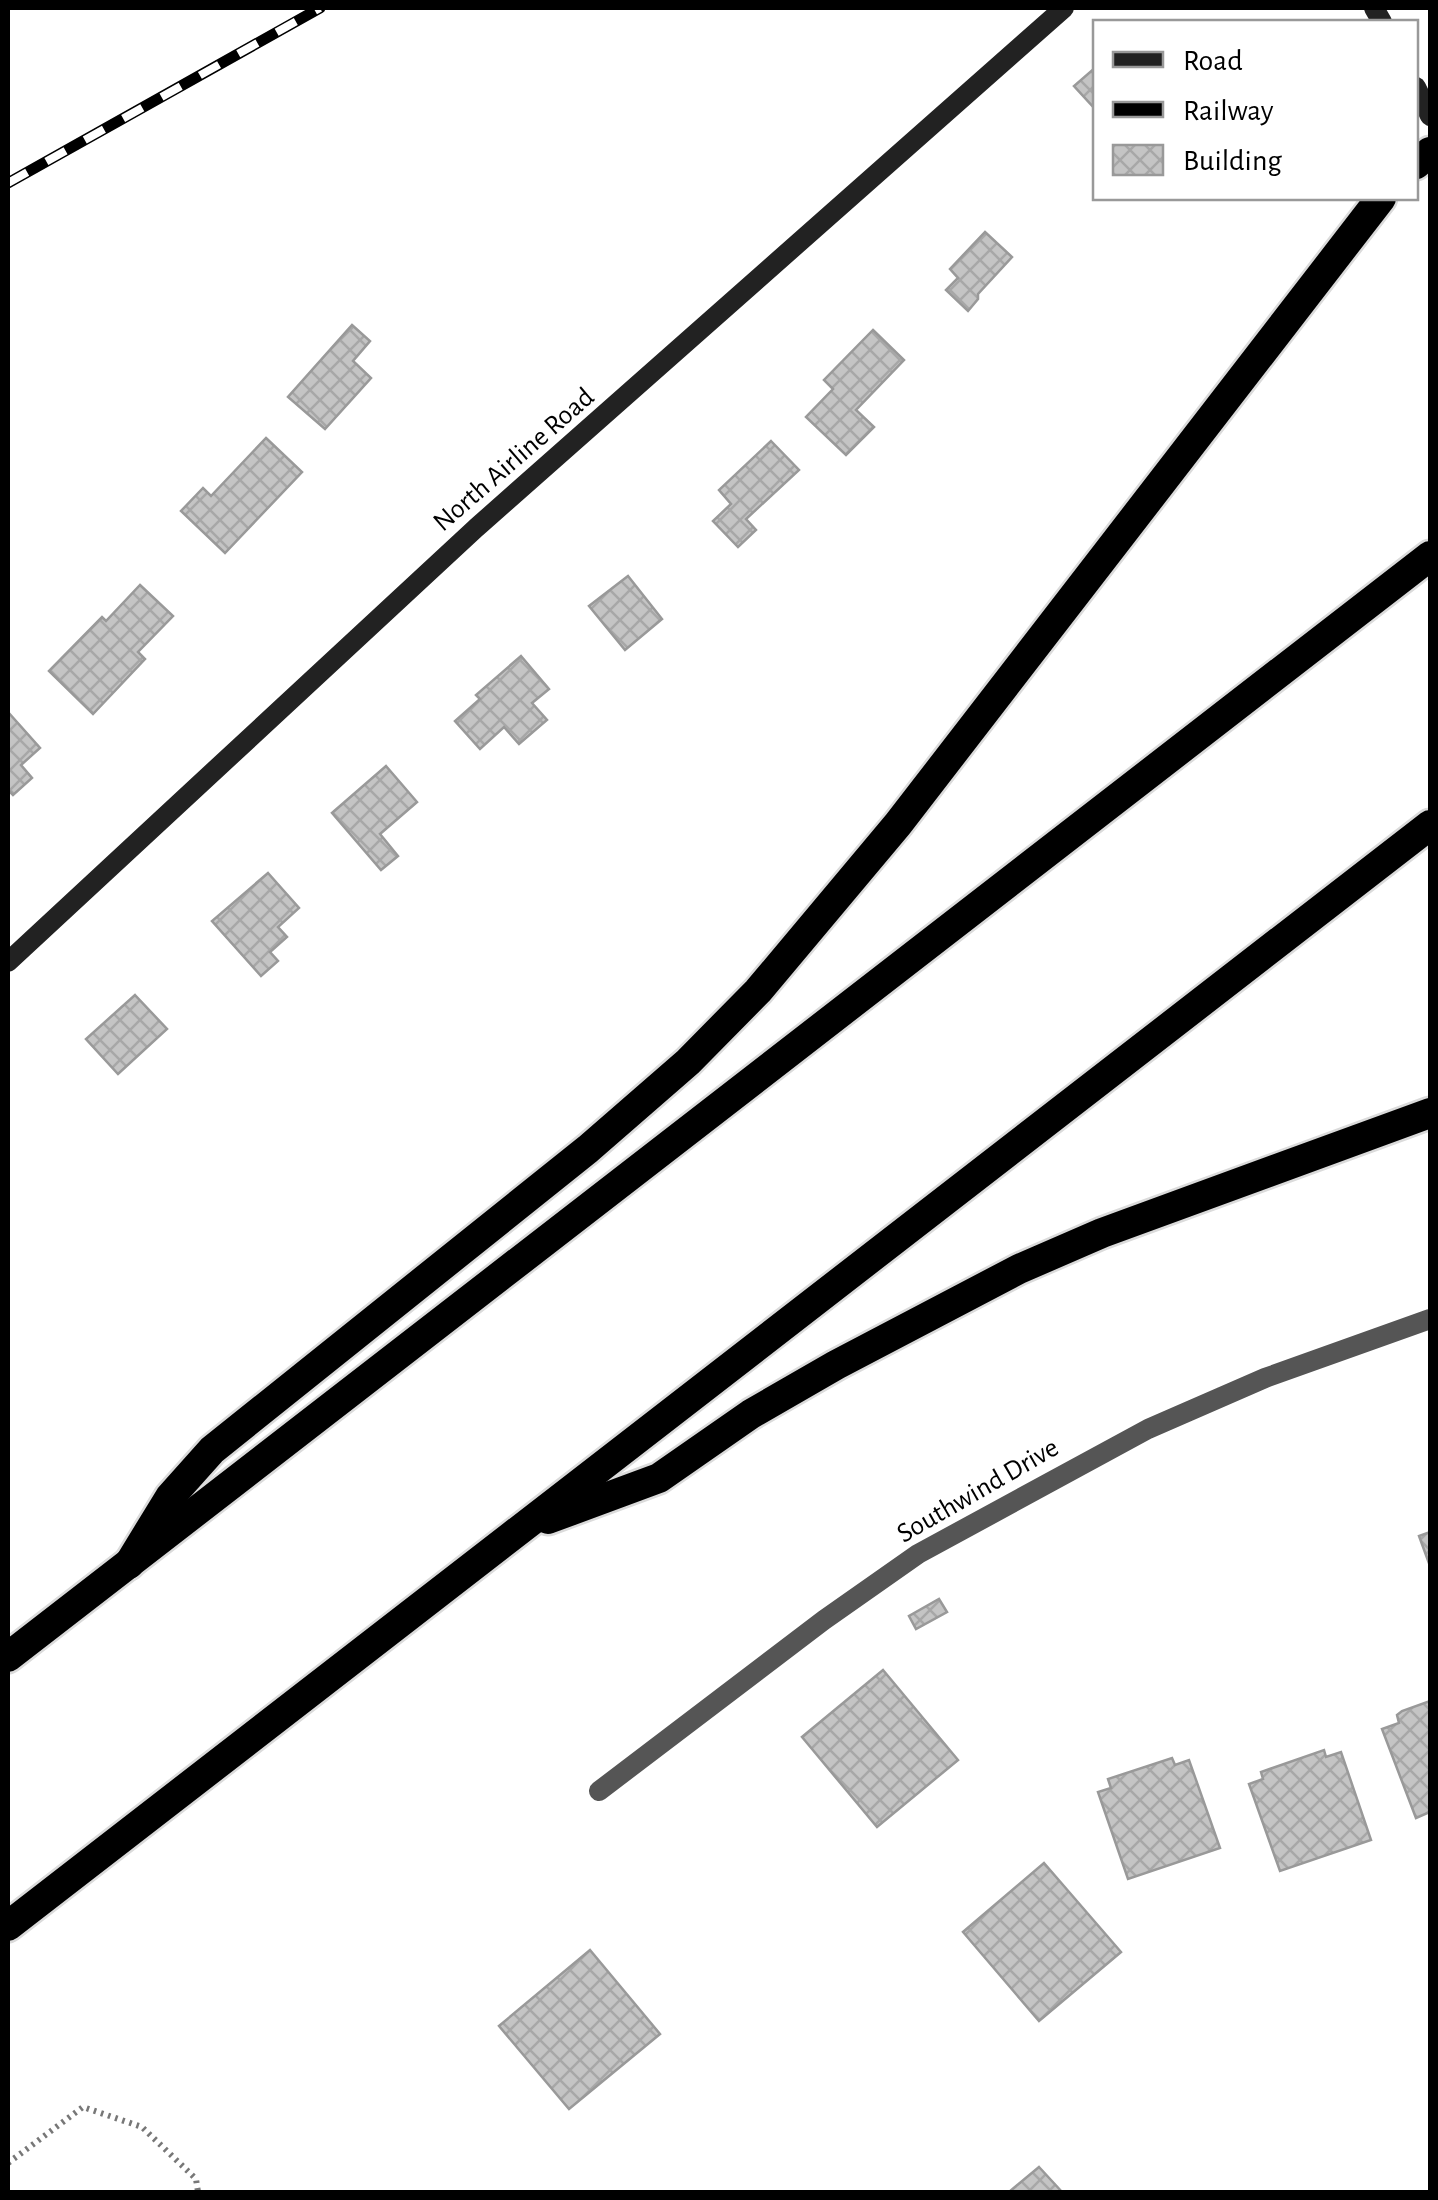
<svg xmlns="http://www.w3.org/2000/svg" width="1438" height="2200" font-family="'Alegreya Sans',sans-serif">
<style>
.building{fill:url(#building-cross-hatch);stroke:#999;stroke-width:2.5}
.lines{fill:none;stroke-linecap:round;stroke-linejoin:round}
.highway-casing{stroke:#dbdbdb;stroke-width:35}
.path{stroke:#777;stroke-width:6;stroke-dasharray:2.5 5;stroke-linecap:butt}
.street{stroke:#555;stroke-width:20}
.secondary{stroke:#222;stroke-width:20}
.highway{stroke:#000;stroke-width:30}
.rail-casing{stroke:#000;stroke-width:11}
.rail{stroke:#fff;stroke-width:8;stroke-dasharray:22;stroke-linecap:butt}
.labels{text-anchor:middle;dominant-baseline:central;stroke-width:8;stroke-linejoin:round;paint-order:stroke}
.street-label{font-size:28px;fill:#000;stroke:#fff}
</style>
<defs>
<pattern id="building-cross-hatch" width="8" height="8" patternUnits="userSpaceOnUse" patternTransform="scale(2.5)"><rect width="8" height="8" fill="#c4c4c4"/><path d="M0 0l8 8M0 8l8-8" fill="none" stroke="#a7a7a7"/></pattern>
</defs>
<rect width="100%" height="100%" fill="#fff"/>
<!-- building -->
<g class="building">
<polygon points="1096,67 1096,110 1074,86"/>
<polygon points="985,232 1012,257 978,294 978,299 968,311 946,290 958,278 950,269"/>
<polygon points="352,325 370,341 353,361 371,378 325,429 288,397"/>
<polygon points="873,330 904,360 856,410 874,427 846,455 806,417 833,389 824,380"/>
<polygon points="266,438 302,472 225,553 181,511 203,488 211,496"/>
<polygon points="771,441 799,470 746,519 756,530 738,547 713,521 731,504 719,490"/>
<polygon points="628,576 662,619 625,650 589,606"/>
<polygon points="140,585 173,616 138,652 145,659 93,714 49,671 102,617 106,621"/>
<polygon points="521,656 549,689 532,703 547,720 519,744 504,727 480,749 455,721 480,699 476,695"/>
<polygon points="8,712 40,748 21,765 32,778 13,795 8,790"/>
<polygon points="386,766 417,802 380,834 398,856 381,870 332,813"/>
<polygon points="268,873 299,908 278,927 287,937 270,952 278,961 261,976 212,921"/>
<polygon points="135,995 167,1029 118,1074 86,1039"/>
<polygon points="1430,1532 1430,1566 1419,1536"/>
<polygon points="939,1599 947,1612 916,1629 909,1616"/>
<polygon points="883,1670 958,1760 877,1827 802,1737"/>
<polygon points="1430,1701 1430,1812 1416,1818 1382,1729 1399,1723 1397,1715 1402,1711"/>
<polygon points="1324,1750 1326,1757 1341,1752 1371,1840 1280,1871 1249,1784 1263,1779 1261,1772"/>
<polygon points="1172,1758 1175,1765 1189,1760 1220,1848 1128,1879 1098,1792 1111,1788 1108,1779"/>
<polygon points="1044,1863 1121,1952 1039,2021 963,1932"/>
<polygon points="590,1950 660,2034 569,2109 499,2026"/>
<polygon points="1039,2167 1062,2192 1009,2192"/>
</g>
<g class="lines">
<defs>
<g id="highway">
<polyline points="1416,164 1430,152"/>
<polyline points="548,1519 659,1478 751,1414 836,1365 1019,1269 1102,1233 1430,1113"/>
<polyline points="129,1564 170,1497 212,1450 588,1149 688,1062 758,991 898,824 1381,198"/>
<polyline points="8,1657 1430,556"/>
<polyline points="8,1926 1430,825"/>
</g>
</defs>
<!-- highway casing -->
<use href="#highway" class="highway-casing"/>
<!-- path -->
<polyline class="path" points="8,2163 83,2107 142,2127 196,2179 198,2192"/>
<!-- street -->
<polyline class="street" points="599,1791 824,1620 918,1554 1148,1429 1265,1378 1430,1319"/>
<!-- secondary -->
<g class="secondary">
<polyline points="1374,8 1382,22"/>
<polyline points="1416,87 1430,116"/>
<polyline points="8,962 476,528 1064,8"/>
</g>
<!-- highway -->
<use href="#highway" class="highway"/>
<defs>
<polyline id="rail" points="8,183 320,8"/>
</defs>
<!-- rail casing -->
<use href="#rail" class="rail-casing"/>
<!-- rail -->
<use href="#rail" class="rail"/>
</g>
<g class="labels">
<!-- street labels -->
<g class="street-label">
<text transform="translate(514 460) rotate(-41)">North Airline Road</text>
<text transform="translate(978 1491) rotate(-30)">Southwind Drive</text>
</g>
</g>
<!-- border -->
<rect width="1438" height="2200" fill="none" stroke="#000000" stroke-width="20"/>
<!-- legend -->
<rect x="1093" y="20" width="325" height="180" fill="#ffffff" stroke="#999999" stroke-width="2.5"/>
<rect x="1113" y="52" width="50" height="15" fill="#222222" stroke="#999999" stroke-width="2.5"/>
<text x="1183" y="70" font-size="30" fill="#000000">Road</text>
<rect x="1113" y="102" width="50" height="15" fill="#000000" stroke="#999999" stroke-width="2.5"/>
<text x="1183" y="120" font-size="30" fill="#000000">Railway</text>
<rect x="1113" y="145" width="50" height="30" fill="url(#building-cross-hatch)" stroke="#999999" stroke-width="2.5"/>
<text x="1183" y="170" font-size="30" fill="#000000">Building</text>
</svg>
